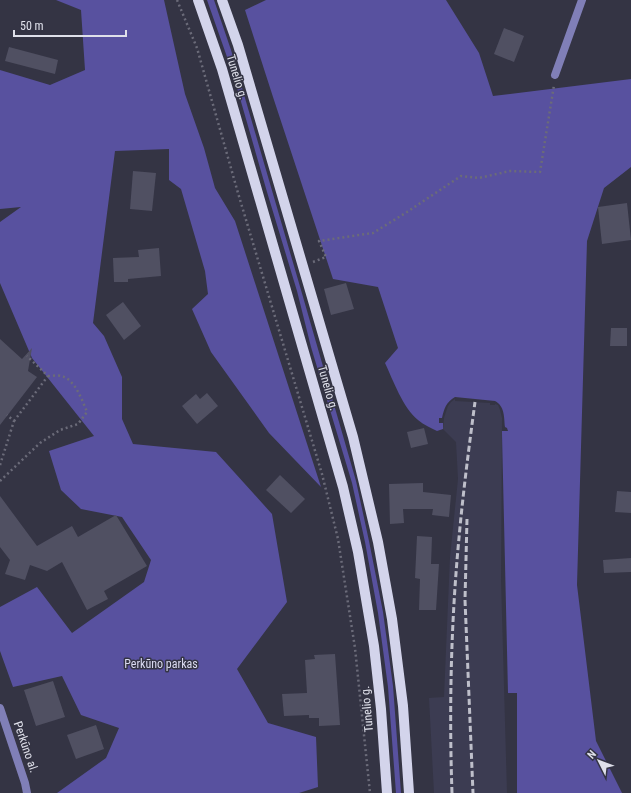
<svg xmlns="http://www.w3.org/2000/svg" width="631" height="793" font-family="'Roboto Condensed',sans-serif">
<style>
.built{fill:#3c3c52}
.green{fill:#58519f}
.building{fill:#505062}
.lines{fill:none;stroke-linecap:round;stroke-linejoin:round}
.path{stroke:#6b6b79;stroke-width:2.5;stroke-dasharray:2 3;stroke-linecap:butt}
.minor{stroke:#807fb7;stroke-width:8}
.primary{stroke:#d3d4eb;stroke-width:10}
.rail{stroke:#bebfca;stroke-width:3;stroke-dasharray:6 3;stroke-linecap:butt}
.labels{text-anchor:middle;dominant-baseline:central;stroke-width:3;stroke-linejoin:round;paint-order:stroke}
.street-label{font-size:12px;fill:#dfe0ea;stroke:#343444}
.park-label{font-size:12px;fill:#dbdbf2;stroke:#343444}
</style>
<rect width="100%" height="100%" fill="#343444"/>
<!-- built -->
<polygon class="built" points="455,399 455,401 490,403 490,405 495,405 495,404 498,405 500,410 502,418 501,580 507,793 434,793 429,698 444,697 450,557 458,479 456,442 443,429 444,418 448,406 451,402"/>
<!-- green -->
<g class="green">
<polygon points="56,0 164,0 185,94 204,148 215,188 235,221 321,487 269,433 211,352 192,309 208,294 205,271 181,189 169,180 169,149 115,151 93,323 104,336 122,377 122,419 133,444 216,452 272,514 287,602 237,669 268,723 316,737 318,787 299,793 57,793 106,758 119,728 81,715 62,676 13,687 0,651 0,607 37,587 72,633 144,582 151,560 122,517 81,509 61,490 49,451 94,436 32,358 0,283 0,222 21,207 0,209 0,70 50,85 85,70 81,10"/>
<polygon points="207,0 214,0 231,50 301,290 356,481 369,541 383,612 393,686 401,793 396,793 388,687 378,613 365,542 352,483 311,347 297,291 267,192 233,74"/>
<path d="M266,0H446L479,53L493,96L631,79V167L604,188L587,241L577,585L596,741L622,793H517V693H508L502,434V431H508L507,428L505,427C504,418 505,406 495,401L455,397C446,402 444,409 442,418H439V423H443V429L437,431C431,428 424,425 418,420C403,408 393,380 385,363L398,348L378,287L333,279L273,97L245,10Z"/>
</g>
<!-- building -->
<g class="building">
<polygon points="504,28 524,36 514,62 494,54"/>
<polygon points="9,47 58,60 55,74 5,61"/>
<polygon points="133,171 156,173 152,211 130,209"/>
<polygon points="627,203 631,240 602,244 598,207"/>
<polygon points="159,248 161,276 128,279 128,282 114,282 113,258 139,257 138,250"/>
<polygon points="346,283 354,309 331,315 324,289"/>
<polygon points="123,302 141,326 124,340 106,315"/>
<polygon points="611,328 627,328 627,346 610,346"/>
<polygon points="0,339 22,359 32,348 28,371 37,377 0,425"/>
<polygon points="207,393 218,406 197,424 182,406 196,394 200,399"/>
<polygon points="424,428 428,444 411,448 407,432"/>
<polygon points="280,475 305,499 291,513 266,490"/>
<polygon points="423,483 423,492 451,495 449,517 432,515 433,509 403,509 404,523 390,524 389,484"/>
<polygon points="617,491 631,492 631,513 615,512"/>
<polygon points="0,496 37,546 72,526 78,537 116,515 147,566 104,591 108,599 87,610 62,562 47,571 30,565 25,580 5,574 10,560 0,547"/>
<polygon points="417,536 432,537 431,564 439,564 436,610 419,610 420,579 415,578"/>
<polygon points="631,558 631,572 604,573 603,560"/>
<polygon points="335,654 340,725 319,726 319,718 309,718 309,715 284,716 282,694 307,693 305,660 315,659 314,655"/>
<polygon points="53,681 65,717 36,726 24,690"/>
<polygon points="96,725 104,749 76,759 67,735"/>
</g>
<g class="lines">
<!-- path -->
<g class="path">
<polyline points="177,0 197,48 238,193 322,474 338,539 355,648 370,793"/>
<polyline points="313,262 326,257 319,241 373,233 407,212 461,176 479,178 510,171 540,172 554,85"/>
<polyline points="14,421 48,376 27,356"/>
<polyline points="0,465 14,421 7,415"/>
<path d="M0,481L40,443L60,430L78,424L87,412C82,400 75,379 61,376C58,375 52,376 48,376"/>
</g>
<!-- minor -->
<g class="minor">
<polyline points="555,75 582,0"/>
<polyline points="0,708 25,783 27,793"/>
</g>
<!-- primary -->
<g class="primary">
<polyline points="198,0 222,69 343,487 358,552 374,646 381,709 387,793"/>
<polyline points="222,0 238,45 353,437 378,542 392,619 403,706 409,793"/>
</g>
<!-- rail -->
<g class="rail">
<polyline points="467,519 465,600 473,793"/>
<path d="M452,793C449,709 451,622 459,538C463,493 469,447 475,402"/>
</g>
</g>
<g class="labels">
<!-- street labels -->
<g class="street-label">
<text transform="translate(237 77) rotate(73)">Tunelio g.</text>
<text transform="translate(328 388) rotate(74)">Tunelio g.</text>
<text transform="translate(367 709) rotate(-95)">Tunelio g.</text>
<text transform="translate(26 747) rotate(71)">Perkūno al.</text>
</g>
<!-- park labels -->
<g class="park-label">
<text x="161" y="664">Perkūno parkas</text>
</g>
</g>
<!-- north arrow -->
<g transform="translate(599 761) rotate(312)" stroke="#343444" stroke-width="3" paint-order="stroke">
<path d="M0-3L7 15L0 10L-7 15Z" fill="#dfe0ea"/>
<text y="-6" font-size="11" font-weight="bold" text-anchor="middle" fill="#dfe0ea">N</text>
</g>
<!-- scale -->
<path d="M14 30v6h112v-6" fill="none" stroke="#dfe0ea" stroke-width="2"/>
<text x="20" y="30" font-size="12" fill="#dfe0ea" stroke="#343444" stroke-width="3" paint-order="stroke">50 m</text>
</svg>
